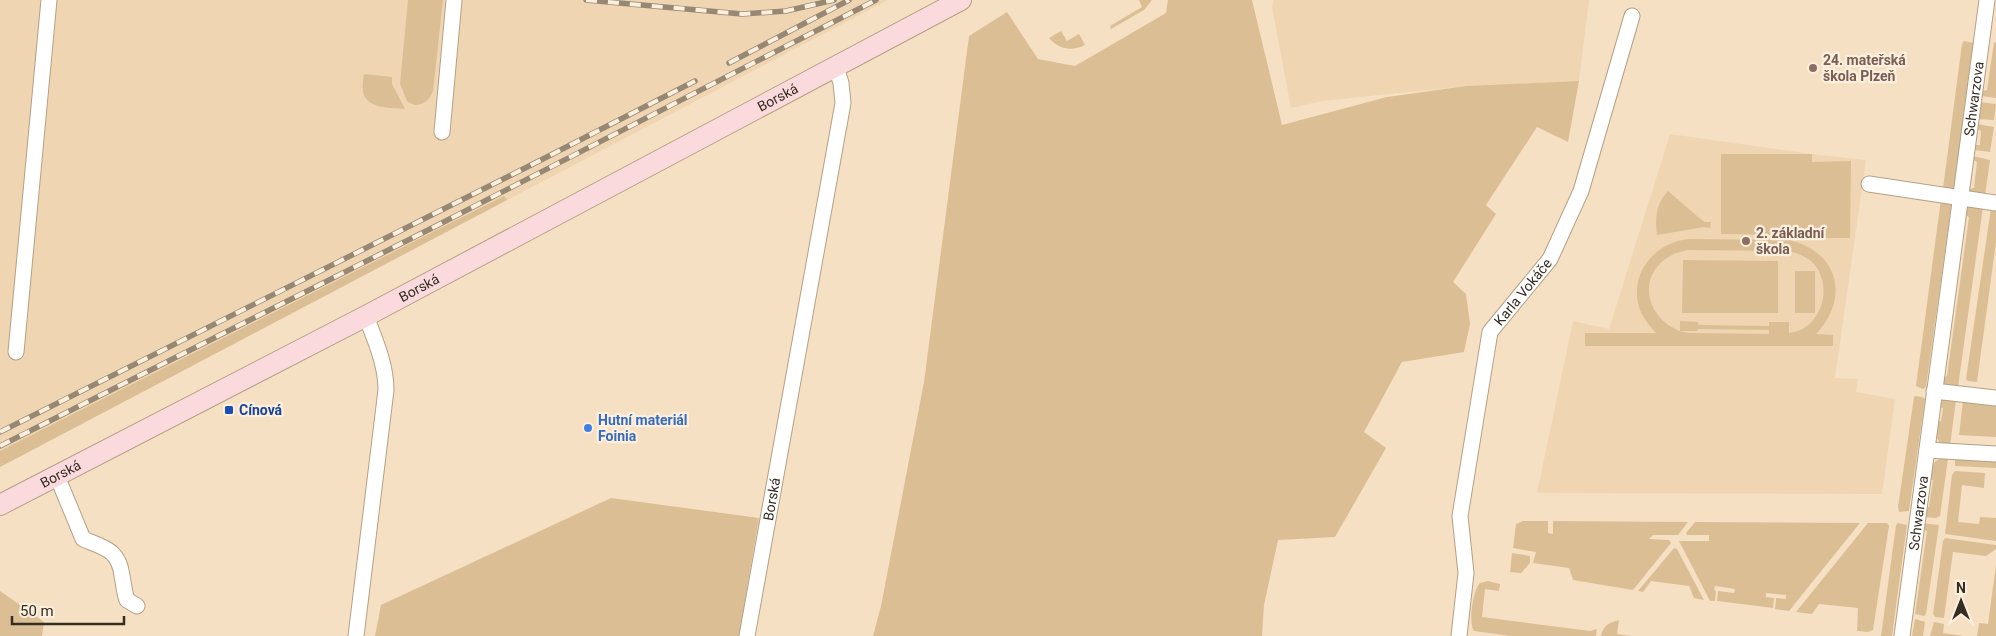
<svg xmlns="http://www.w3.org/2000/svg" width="1996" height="636" font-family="Roboto,sans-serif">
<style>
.built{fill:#efd5b2}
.green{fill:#dcbe95;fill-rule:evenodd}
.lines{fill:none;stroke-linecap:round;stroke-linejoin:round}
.street-casing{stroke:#b5a085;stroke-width:17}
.secondary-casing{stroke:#b5a085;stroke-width:22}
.street{stroke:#fff;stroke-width:15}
.secondary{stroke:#fbdade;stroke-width:20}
.rail-casing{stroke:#978874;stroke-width:5.5}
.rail{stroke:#fcefde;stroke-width:4;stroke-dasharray:11;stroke-linecap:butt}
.education-dot{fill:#8d6e63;stroke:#fcefde;stroke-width:2}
.transit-dot{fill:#1a4fb4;stroke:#fcefde;stroke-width:2}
.shop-dot{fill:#3f7fe0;stroke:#fcefde;stroke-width:2}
.labels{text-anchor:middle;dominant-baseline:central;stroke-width:4.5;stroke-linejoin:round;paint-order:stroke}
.education-label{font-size:14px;font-weight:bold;fill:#785e54;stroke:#fcefde;text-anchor:start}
.street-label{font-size:14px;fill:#352d22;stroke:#fcefde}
.transit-label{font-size:14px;font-weight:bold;fill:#164399;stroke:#fcefde;text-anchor:start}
.shop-label{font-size:14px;font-weight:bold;fill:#366cbe;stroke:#fcefde;text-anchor:start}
</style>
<rect width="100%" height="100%" fill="#f6e0c3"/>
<!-- built -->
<g class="built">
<polygon points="0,0 888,0 0,467"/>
<polygon points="1274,0 1589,0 1579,81 1466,86 1322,101 1291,108 1272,7"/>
<polygon points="1670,134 1812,154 1866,160 1835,378 1858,379 1856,392 1895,399 1882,494 1537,493 1573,321 1609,329"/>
</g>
<!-- green -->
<g class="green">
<path d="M408,0H443L433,91C429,102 418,110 407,101L400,84Z"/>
<polygon points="1139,0 1152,0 1144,10 1111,29 1110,26 1142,7"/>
<polygon points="1168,0 1252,0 1282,125 1387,97 1466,86 1579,81 1568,142 1537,127 1486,205 1496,214 1453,282 1466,294 1470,324 1464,352 1402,362 1364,432 1386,448 1335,537 1278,540 1264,605 1262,636 873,636 881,606 924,382 969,36 1007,12 1038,59 1075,66 1166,13"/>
<path d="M1061,31L1067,41L1079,34L1085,45C1071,52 1059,49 1049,38Z"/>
<polygon points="1964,41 1974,43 1954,188 1951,190 1943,188 1962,44"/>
<polygon points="1994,42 1996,43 1996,98 1981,96 1983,91 1987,90"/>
<path d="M364,74L392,77V84L405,109C392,108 365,109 363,91C362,86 363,80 364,74Z"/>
<polygon points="1980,102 1996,104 1994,120 1978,119"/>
<polygon points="1977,124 1994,127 1990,152 1974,150 1975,145 1980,145 1981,131 1977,129"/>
<polygon points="1721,154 1812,154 1812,162 1851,161 1850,238 1813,238 1813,235 1721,234"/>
<polygon points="1973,156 1990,160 1985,195 1968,194 1969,189 1974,188 1977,162 1973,160"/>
<path d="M1668,191L1704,222H1711L1710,228L1704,227L1657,235C1655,217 1656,204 1668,191Z"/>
<polygon points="504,196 507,200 0,467 0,451"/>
<polygon points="1941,199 1952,201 1926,387 1923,389 1916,386"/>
<polygon points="1966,203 1983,207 1958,387 1943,388 1942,378 1947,376 1969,217 1965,215"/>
<polygon points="1996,207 1996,242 1977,382 1968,381 1966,379 1991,208"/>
<path d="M1689,239L1789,240C1839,252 1850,298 1816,334L1833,335V346H1585V333H1656C1649,325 1642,317 1639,307C1629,272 1656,242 1689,239ZM1687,250L1788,251C1797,253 1806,256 1813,263C1830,281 1826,314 1804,328C1800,331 1794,332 1789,333V322H1769V326L1698,325V322L1680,321V331H1697L1698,329L1769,330V334L1688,333C1647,325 1633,275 1672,255C1676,252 1682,252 1687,250Z"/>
<polygon points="1683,260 1778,261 1778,313 1682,313"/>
<rect x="1795" y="271" width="20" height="42"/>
<polygon points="1916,396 1922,397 1925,399 1909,511 1899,512 1898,507 1914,397"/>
<polygon points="1939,398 1956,400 1950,446 1939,442 1935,433 1937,422 1941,421 1943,408 1939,407"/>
<polygon points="1963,401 1996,403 1996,437 1959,435"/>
<path d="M1941,459H1948L1940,516L1936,518L1923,517L1927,507H1929L1933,480H1930C1931,470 1930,462 1941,459Z"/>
<polygon points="1955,459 1996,461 1996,468 1955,466"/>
<polygon points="1955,471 1985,473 1984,488 1962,485 1958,522 1979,524 1980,517 1996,518 1996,541 1945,534 1952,475"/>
<polygon points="611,498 759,518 739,636 375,636 381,605"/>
<polygon points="1523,521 1548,521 1548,533 1553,534 1553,521 1688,522 1678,535 1653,535 1649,539 1669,540 1671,543 1633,590 1573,580 1569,568 1533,563 1536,552 1513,548 1516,524"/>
<polygon points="1695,522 1860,523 1789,611 1775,609 1776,598 1786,599 1786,595 1766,593 1766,597 1774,598 1773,608 1717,601 1718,591 1734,593 1735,589 1715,586 1714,590 1716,591 1715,601 1710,601 1679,541 1709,541 1709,535 1687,535 1686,533"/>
<polygon points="1868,523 1887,523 1889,526 1873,630 1868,632 1857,631 1858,608 1819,604 1812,614 1796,612"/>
<polygon points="1898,523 1907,525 1892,636 1881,636 1896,525"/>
<polygon points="1922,523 1939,525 1926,614 1924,616 1915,614 1927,531 1923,530"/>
<polygon points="1945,538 1996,545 1996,549 1986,556 1953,552 1944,618 1935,617 1933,614 1943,541"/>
<polygon points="1674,548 1677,549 1704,600 1694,598 1689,586 1651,581 1643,592 1638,591"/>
<polygon points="1512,553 1530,556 1530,563 1521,573 1510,572"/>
<polygon points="1996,565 1996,636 1977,636 1979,623 1988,624"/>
<path d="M1488,581L1500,584L1499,591L1485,589L1482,617L1590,631L1597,629L1596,636H1510L1474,631C1468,623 1473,590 1480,583Z"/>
<polygon points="0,591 44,622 42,636 0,636"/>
<polygon points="1915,619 1925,622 1923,636 1912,636"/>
<path d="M1619,620L1617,634L1631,636H1601C1603,625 1609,623 1619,620Z"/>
<polygon points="1934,622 1944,624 1943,633 1964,636 1930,636"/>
</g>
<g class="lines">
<defs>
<g id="street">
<polyline points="442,132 454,0"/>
<polyline points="1869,184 1996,203"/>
<polyline points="16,352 49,0"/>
<polyline points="1934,391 1996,398"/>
<polyline points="1927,450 1996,454"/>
<path d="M57,476L83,539C105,548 119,550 122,576C124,585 124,592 127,600L137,606"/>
<path d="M356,636L386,390C386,364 375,340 366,316"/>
<path id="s1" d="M747,636L843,103L841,83L836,67"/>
<path id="s2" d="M1459,636L1466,573L1460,516L1490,332L1550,259L1581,191L1632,16"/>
<path id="s3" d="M1902,636L1987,0"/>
</g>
<g id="secondary">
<path id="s4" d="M0,505L366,316L961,0"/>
</g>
</defs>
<!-- street casing -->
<use href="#street" class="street-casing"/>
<!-- secondary casing -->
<use href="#secondary" class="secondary-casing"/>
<!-- street -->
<use href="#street" class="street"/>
<!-- secondary -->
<use href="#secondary" class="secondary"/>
<defs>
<g id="rail">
<polyline points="586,0 742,14 786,11 834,0"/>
<polyline points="729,63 849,0"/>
<polyline points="0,432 539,161 695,81"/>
<polyline points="0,446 434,227 876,0"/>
</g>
</defs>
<!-- rail casing -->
<use href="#rail" class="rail-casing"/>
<!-- rail -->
<use href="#rail" class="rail"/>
</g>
<!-- markers -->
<g class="education-dot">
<circle cx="1813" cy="68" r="5"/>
<circle cx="1746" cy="241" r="5"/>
</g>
<rect class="transit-dot" x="224" y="405" width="10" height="10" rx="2.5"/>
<circle class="shop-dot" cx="588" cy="428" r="5"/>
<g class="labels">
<!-- education labels -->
<g class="education-label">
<text x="1823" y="60">24. mateřská<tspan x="1823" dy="16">škola Plzeň</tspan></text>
<text x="1756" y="233">2. základní<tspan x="1756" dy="16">škola</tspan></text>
</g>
<!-- street labels -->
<g class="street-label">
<text stroke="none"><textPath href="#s4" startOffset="878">Borská</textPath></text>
<text stroke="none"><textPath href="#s3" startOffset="542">Schwarzova</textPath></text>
<text stroke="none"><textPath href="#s4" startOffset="472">Borská</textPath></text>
<text stroke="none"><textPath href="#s2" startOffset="359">Karla Vokáče</textPath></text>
<text stroke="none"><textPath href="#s4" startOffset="68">Borská</textPath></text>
<text stroke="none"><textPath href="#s1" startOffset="139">Borská</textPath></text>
<text stroke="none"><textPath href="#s3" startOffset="124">Schwarzova</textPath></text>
</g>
<!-- transit labels -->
<g class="transit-label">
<text x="239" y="410">Cínová</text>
</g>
<!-- shop labels -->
<g class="shop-label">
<text x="598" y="420">Hutní materiál<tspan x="598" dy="16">Foinia</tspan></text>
</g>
</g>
<!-- north arrow -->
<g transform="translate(1961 601)" stroke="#fcefde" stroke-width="4" paint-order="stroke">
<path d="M0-4L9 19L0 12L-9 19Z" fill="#352d22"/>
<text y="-8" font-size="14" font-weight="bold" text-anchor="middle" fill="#352d22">N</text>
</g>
<!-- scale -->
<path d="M12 616v8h112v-8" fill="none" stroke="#352d22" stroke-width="2.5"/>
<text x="20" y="616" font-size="15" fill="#352d22" stroke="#fcefde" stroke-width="4" paint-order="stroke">50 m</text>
</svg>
